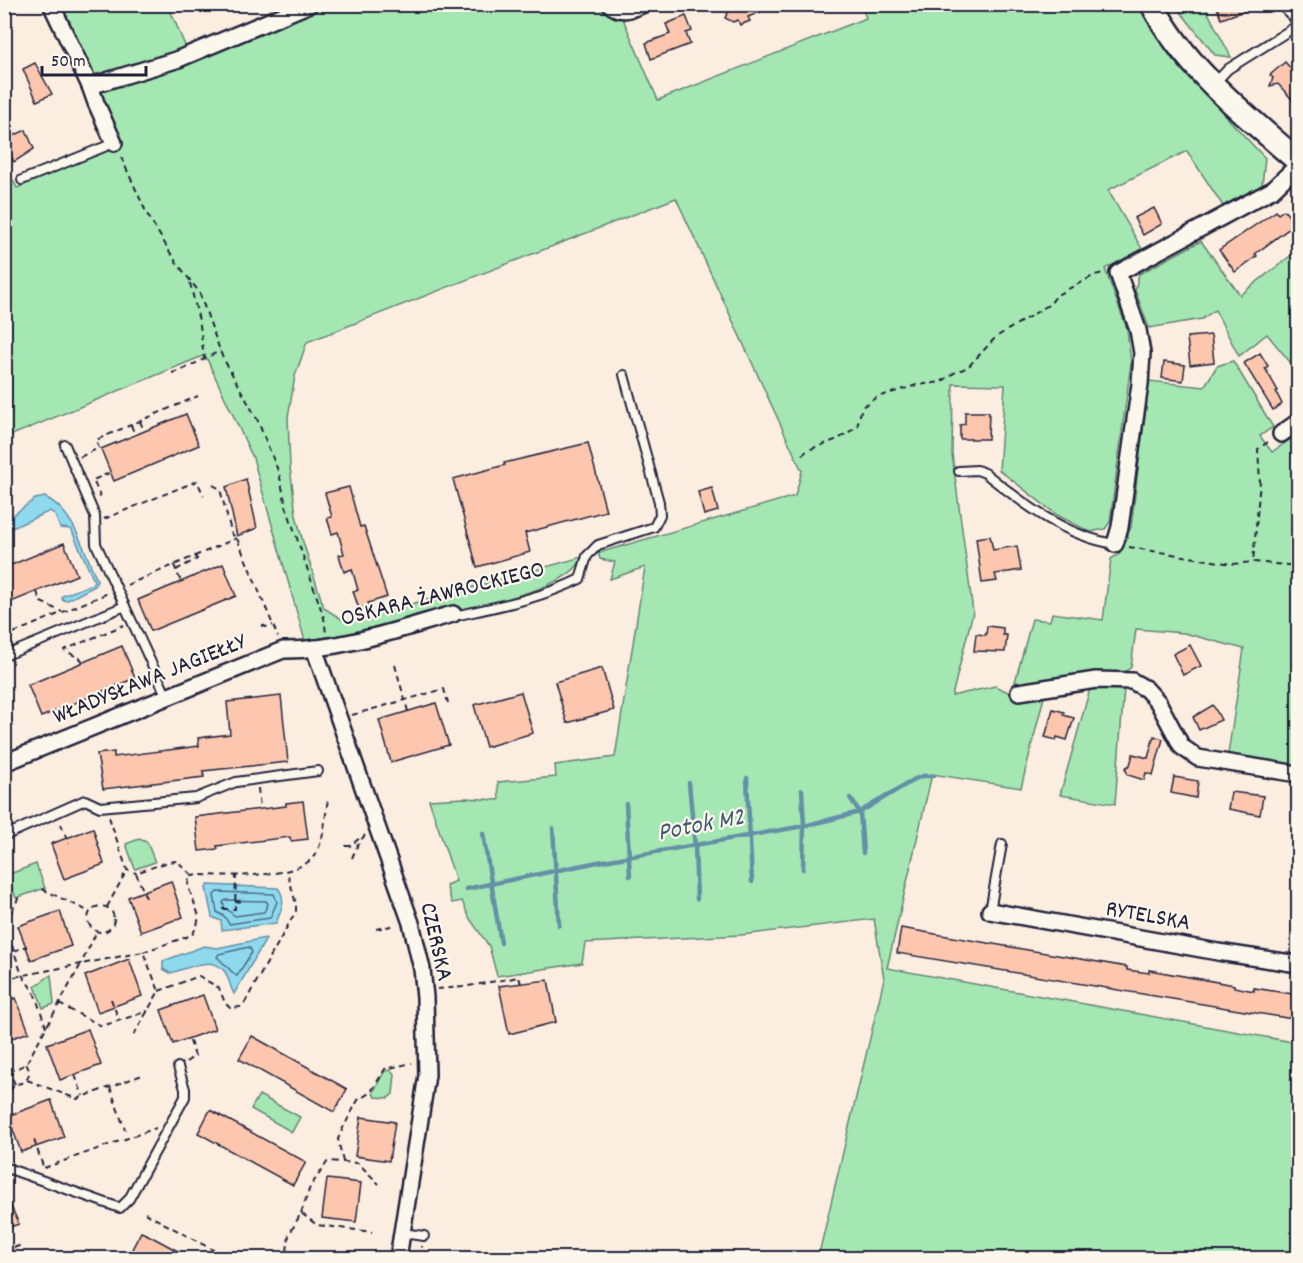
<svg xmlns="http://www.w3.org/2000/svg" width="1303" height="1263" font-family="Dekko,sans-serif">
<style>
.green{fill:#a4e7b2;stroke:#638476;stroke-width:1.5}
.water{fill:#8ed9ee;stroke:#6390a6;stroke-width:1.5}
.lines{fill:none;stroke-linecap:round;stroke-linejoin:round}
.shore{stroke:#4d6b83;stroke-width:1.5}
.stream{stroke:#6390a6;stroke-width:4.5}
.building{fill:#fdc7af;stroke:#22223b;stroke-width:1.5}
.lane-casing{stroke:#22223b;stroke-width:12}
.street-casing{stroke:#22223b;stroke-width:20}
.secondary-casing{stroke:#22223b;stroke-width:27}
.path{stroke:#22223b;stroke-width:2;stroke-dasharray:6 4.5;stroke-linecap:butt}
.lane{stroke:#fbf7ec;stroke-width:8}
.street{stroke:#fbf7ec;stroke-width:15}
.secondary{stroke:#fbf7ec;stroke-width:22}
.labels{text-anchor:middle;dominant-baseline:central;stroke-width:4.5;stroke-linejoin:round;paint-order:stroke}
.street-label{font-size:24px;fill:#22223b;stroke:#fbf7ec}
.water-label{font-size:26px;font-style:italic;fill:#425971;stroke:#fbf7ec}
</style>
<rect width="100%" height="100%" fill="#fbede0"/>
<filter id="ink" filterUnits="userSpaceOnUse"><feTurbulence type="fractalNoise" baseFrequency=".0167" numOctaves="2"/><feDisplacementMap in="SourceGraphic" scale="12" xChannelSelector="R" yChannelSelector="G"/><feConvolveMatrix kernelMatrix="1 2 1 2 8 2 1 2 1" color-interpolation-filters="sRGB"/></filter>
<g filter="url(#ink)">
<!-- green -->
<g class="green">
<polygon points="57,5 168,5 186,48 176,55 102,79 90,73"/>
<path d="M324,5H617L658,100L866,18L861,5H1139L1172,59L1265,158L1262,185L1223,206L1187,151L1108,190L1142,249L1105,269L1127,329L1131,363L1110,522L1105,529L1090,532L1057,515L999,470L1005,385L953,384L952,454L973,612L952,696L995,686L1017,696L1044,697L1021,788L932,774L887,968L1298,1043V1258H818L884,979L874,919L741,935L585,943L582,963L497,976L489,946L470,919L462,901L452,903L446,885L456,881L429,800L464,798L499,800L498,782L556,777L555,765L615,757L645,567L610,579L615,562L600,559L598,553L795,496L802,471L676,198L307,342L295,376L288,417L290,467L296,515L303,542L324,608L346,622L582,557C573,588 488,603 460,610L453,607L379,628L305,641L253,458L205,355L5,438L4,162L17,188L102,151L118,147L94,94Z"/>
<polygon points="1175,5 1204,5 1231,57 1215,55"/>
<polygon points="1201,241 1240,295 1298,250 1298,372 1267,334 1239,356 1215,310 1202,319 1149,328 1135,290 1139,274"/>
<polygon points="1233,361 1273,427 1260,436 1272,452 1298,434 1298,765 1228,754 1244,649 1184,633 1136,629 1131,667 1123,674 1029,685 1015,682 1032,619 1050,621 1052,613 1103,620 1111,559 1119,554 1131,527 1149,381 1204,387 1217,366"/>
<polygon points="1091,685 1124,688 1115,804 1060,795"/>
<polygon points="139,839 147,842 155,862 135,869 126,844"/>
<polygon points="36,864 45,888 16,898 7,875"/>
<polygon points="51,975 54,1004 43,1008 35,986"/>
<polygon points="390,1070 395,1074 393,1094 388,1098 375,1097 373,1093 384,1072"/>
<polygon points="259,1095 300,1117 292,1132 251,1109"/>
</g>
<!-- water -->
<g class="water">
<path d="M45,497C74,511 84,551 97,580L95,586L66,601L62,599V596L92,584L94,581L71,529L60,528L55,515L50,511L5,531V521L35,499Z"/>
<path d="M208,885L278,888C287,900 281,910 276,923L222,930L221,921L212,917L206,888Z"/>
<path d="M265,938L266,939L234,994C230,987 229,978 225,972C212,954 187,969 170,973L163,969V961L204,946L217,948Z"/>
</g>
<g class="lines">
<!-- shore -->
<g class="shore">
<polygon points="217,892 274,894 277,902 270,918 229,924 225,917 217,912 214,895"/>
<polygon points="226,900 266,901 268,904 264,912 235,916 224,907 223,902"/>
<path d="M249,947L252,952L237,976C234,975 222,961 217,957L219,954Z"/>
</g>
<!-- stream -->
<g class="stream">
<polyline points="747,778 752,882"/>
<polyline points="689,783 695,846 697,899"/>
<polyline points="802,790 804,826 803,869"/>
<polyline points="850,798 860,812 863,853"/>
<polyline points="626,804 630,876"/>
<polyline points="553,828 559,925"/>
<polyline points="483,833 501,943"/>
<polyline points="466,889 598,862 804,826 860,812 915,779 923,776 934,776"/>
</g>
</g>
<!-- building -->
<g class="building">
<polygon points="732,4 777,4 777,5 748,17 750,21 740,25 738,20 733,22 725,18 728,12 726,7"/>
<polygon points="1216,4 1257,4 1258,6 1221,19"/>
<polygon points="686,16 692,31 686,33 690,44 651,59 646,43 670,34 666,24"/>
<polygon points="1285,62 1299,78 1299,107 1278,84 1270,86 1273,78 1270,75"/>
<polygon points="35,63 52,94 37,101 23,69"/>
<polygon points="26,130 34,149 14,162 4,140"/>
<polygon points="1154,208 1162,224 1143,235 1134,218"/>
<polygon points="1284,210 1295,224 1255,254 1257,256 1235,272 1219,250 1276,211 1278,214"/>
<polygon points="1211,335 1214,362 1190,365 1187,337"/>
<polygon points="1260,353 1268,366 1265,368 1278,391 1276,392 1282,404 1273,410 1244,363"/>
<polygon points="1164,362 1185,365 1183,381 1162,378"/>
<polygon points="965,412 989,412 988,439 960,439 960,425 965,424"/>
<polygon points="186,414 199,445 114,481 101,449"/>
<polygon points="588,443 606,511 525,533 530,552 477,567 453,479 505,465 504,463"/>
<polygon points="246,479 257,528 237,536 226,487"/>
<polygon points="349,487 360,527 364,526 387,597 368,603 369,606 359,609 353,591 358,590 352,569 344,572 339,555 344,554 338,532 332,534 327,518 332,517 325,493"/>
<polygon points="712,488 718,511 704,515 698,492"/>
<polygon points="990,536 993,550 1017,546 1021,570 995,574 997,581 982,583 976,538"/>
<polygon points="64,543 77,575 4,605 4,568"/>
<polygon points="223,564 236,596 151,631 138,600"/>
<polygon points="987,626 1003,628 1003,635 1007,635 1005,652 974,651 976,634 986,635"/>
<polygon points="1190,645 1201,666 1183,675 1173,654"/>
<polygon points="122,646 135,678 41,717 28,685"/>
<polygon points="602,668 614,710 567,723 555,682"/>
<polygon points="521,692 533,733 486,747 474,705"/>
<polygon points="281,696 288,762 203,771 204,777 103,789 97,754 114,752 114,757 199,746 198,738 230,734 227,702"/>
<polygon points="436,703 449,745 391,762 379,720"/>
<polygon points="1213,705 1221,720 1199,730 1193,717"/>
<polygon points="1053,709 1064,712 1063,715 1074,718 1067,740 1057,737 1056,740 1045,737"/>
<polygon points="1154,736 1163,739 1153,775 1146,773 1144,780 1128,775 1125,768 1130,765 1133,754 1148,758"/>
<polygon points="1174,777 1198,781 1196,798 1171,793"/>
<polygon points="1231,792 1263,796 1260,815 1228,809"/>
<polygon points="303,801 308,839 291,841 290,837 217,846 218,849 199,851 195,817 286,806 286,803"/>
<polygon points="93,828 104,864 64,879 51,844"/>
<polygon points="171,881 183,917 141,932 128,897"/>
<polygon points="60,911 71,946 31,960 18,926"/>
<polygon points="901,928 1127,967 1127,970 1149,973 1149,970 1234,985 1234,987 1254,991 1254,988 1299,995 1299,1020 897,953"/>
<polygon points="129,959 142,996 98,1012 85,976"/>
<polygon points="548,980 556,1022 509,1034 499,986"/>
<polygon points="203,995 215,1029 173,1044 161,1010"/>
<polygon points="16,998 29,1032 4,1041 4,1002"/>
<polygon points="88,1029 101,1065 60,1080 47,1044"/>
<polygon points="252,1036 347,1089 334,1112 239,1059"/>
<polygon points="51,1100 64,1137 21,1152 8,1116"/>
<polygon points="210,1110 306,1162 293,1185 198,1133"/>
<polygon points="361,1117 395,1122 389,1161 355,1156"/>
<polygon points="327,1179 361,1183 356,1222 322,1218"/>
<polygon points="4,1191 19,1224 4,1229"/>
<polygon points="141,1232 148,1235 191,1258 136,1258 129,1255"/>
</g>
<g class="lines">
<defs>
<g id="lane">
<polyline points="1280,4 1298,22"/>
<polyline points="1214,84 1228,69 1298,25"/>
<polyline points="22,180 114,143"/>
<polyline points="65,445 95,516 96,544 167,697"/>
<path d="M959,471L977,470L985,473C1024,504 1064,536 1115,544"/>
<path d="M453,614L459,615C500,606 542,598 580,579L587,556L598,545L654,527L660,515L659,502L624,375"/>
<polyline points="4,656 125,606"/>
<polyline points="4,836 85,800 100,807 196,798 236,782 318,771"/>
<polyline points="990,911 1002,844"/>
<polyline points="4,1167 120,1208 129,1199 185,1097 185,1089 178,1067"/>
<polyline points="402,1233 424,1236"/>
</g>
<g id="street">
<polyline points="51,4 90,86 96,103 114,143"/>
<path d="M610,4C620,14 633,9 644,4"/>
<polyline points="90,86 176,60 310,4"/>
<polyline points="1281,434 1298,422"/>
<polyline points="1115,544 1120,527 1140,384 1142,353 1138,330 1118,273 1272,190 1298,165"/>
<polyline points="314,648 411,923 422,969 425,997 427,1075 398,1258"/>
<polyline points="1019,692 1096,680 1132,681 1146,689 1158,702 1182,747 1198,758 1298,774"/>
<path d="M4,763L283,650C338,651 400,629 453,614"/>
<polyline points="990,911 1218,952 1298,964"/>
</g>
<path id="secondary" d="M1152,4C1186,69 1244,114 1298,161"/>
</defs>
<!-- lane casing -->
<use href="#lane" class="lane-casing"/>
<!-- street casing -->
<use href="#street" class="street-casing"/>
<!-- secondary casing -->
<use href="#secondary" class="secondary-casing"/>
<!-- path -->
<g class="path">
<polyline points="121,157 147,214 174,259 199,292 222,356 257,419 279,473 286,506 324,618 326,633"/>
<polyline points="190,283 200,325 204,358"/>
<polyline points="172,373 182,370 220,351"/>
<polyline points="140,421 144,431"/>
<polyline points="131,425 135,435"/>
<polyline points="1268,442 1258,449 1260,481 1253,562 1298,566"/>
<polyline points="802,455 808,450 838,439 857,427 862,407 877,397 894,392 917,385 941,382 954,373 968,367 996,337 1050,304 1057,295 1095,275 1103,273"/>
<polyline points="80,457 99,448 96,440 198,396"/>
<polyline points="213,485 220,489 232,535 236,536 278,637"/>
<polyline points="98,497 100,496 93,480 109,473"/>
<polyline points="104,519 197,481 204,496"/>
<polyline points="1129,547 1232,564 1253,562"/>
<polyline points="174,565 181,582"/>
<polyline points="176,570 197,559 195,556"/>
<polyline points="127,585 237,538"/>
<polyline points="37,592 41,602 62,612"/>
<polyline points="262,625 266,627 273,625"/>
<polyline points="4,637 108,593"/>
<polyline points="83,662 81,659 64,650 124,625"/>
<polyline points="395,665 409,715"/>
<polyline points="352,715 444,689 448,703"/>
<polyline points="258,788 260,809"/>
<polyline points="109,817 127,870 136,873"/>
<polyline points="61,824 69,844"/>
<polyline points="345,846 350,846 361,837"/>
<polyline points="352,858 358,844 365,835"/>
<polyline points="42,889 90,912"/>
<polyline points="19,897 5,925 22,975 34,992 46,1027"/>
<polyline points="146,898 136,873 168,862 177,861 193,876"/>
<polyline points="235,902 243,901"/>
<circle cx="101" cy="919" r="13"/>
<polyline points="107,907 127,870"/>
<polyline points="222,909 235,909 236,875"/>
<polyline points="376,929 396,925"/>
<polyline points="14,951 27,946"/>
<path d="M143,952L192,935L197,926L199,916L188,886L189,877L197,875C224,875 301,881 316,853C325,838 325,816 328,799"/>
<polyline points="4,979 81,964 97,931"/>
<polyline points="437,989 463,987 519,977 521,984"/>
<polyline points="159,991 199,976 219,988 225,1003 230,1008 240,1007 244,1004 296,911 296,904 287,871"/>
<polyline points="111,999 119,1020"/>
<polyline points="59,1004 102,1026 148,1011"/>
<polyline points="186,1062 195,1056 189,1038"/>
<polyline points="4,1067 12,1071"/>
<polyline points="75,1075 83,1096"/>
<polyline points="27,1080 77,1099 145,1074"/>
<polyline points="15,1084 11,1076 12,1071 26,1064 81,964 143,952 159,991 132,1038"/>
<polyline points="110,1087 125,1130"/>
<path d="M4,1099L15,1084C27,1084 33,1074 26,1064"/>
<polyline points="34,1140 44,1169"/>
<polyline points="343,1162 338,1139 342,1130 358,1100 371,1092 385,1069 412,1063"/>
<polyline points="44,1168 156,1128"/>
<polyline points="145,1213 228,1258"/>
<polyline points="301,1213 310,1187 328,1161 358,1163 379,1184"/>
<polyline points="8,1250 11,1258"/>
<polyline points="4,1251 22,1245"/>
<polyline points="287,1251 289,1235 301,1213 317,1225 372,1232"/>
<polyline points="421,1258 422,1246"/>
</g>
<!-- lane -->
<use href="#lane" class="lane"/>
<!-- street -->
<use href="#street" class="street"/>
<!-- secondary -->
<use href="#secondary" class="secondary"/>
</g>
</g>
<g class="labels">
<!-- street labels -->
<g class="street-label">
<text transform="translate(443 595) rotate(-14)">OSKARA ŻAWROCKIEGO</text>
<text transform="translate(150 680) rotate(-22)">WŁADYSŁAWA JAGIEŁŁY</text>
<text transform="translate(1148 917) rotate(10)">RYTELSKA</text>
<text transform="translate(435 942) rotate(77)">CZERSKA</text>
</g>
<!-- water labels -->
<g class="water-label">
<text transform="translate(701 826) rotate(-11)">Potok M2</text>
</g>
</g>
<!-- margin -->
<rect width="1303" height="1263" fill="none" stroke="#fbf7ec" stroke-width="24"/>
<rect x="12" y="12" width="1279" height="1239" fill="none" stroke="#22223b" stroke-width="2" filter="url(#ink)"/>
<!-- scale -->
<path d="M42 66v9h104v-9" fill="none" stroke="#22223b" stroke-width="3"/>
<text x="51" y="66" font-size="18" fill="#22223b" stroke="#fbf7ec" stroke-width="4.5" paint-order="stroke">50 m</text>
</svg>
